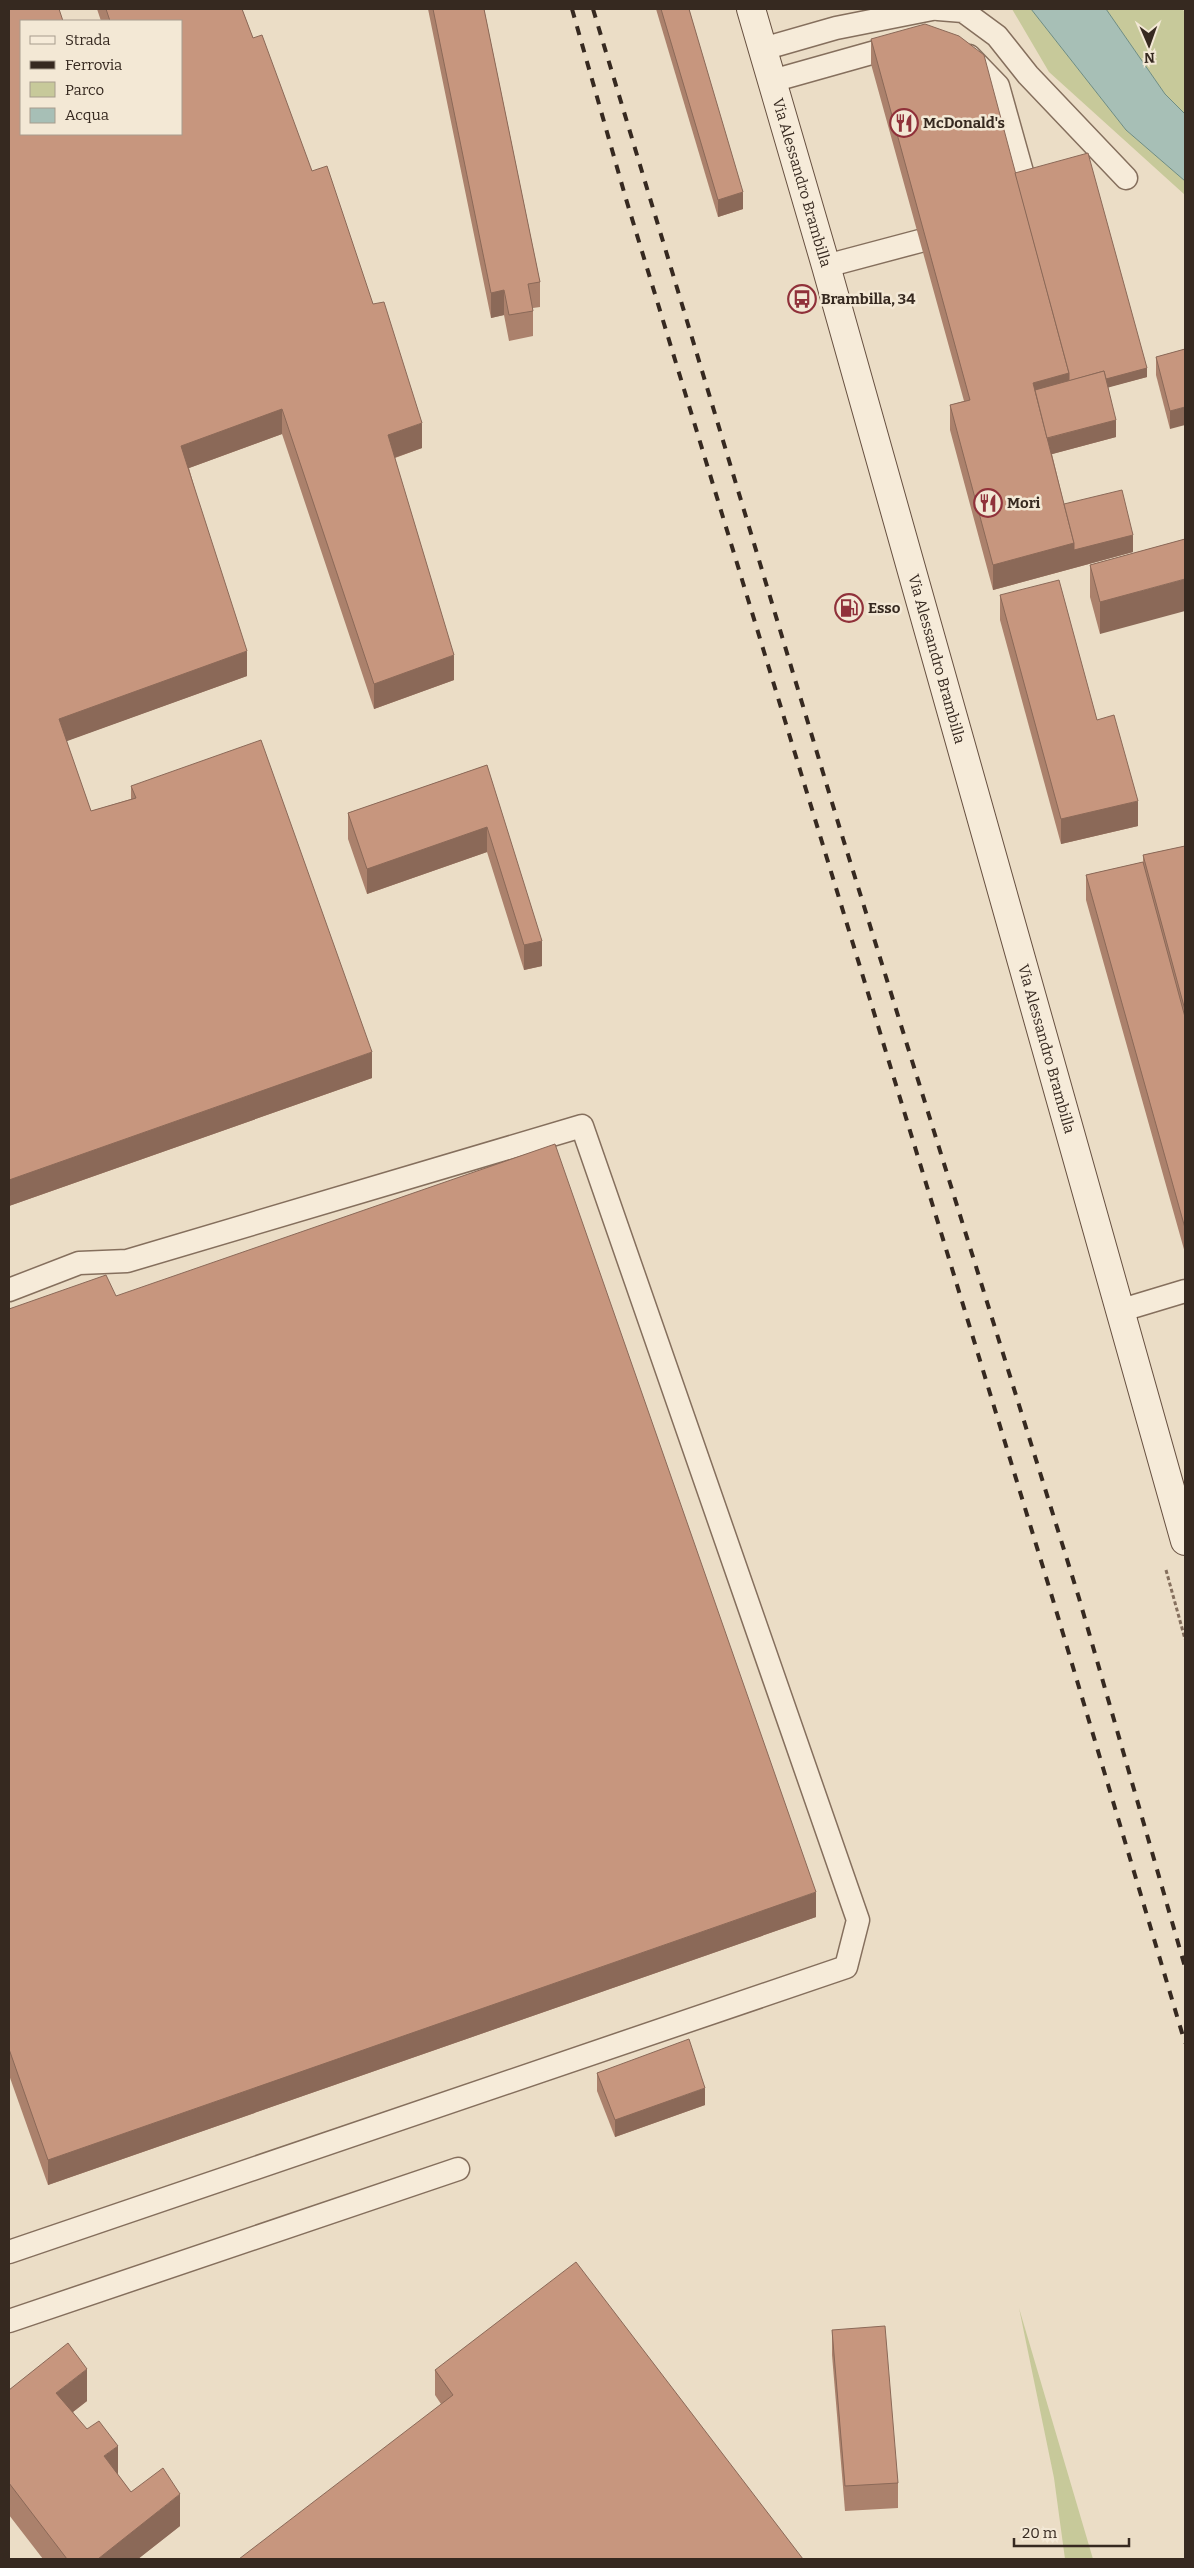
<svg xmlns="http://www.w3.org/2000/svg" width="1194" height="2568" font-family="Bitter,serif">
<style>
.green{fill:#c7c99a}
.water{fill:#a7bfb6;stroke:#6e8d83}
.lines{fill:none;stroke-linecap:round;stroke-linejoin:round}
.service-casing{stroke:#856f5d;stroke-width:25}
.secondary-casing{stroke:#675040;stroke-width:30}
.path{stroke:#856f5d;stroke-width:3;stroke-dasharray:4 2.5;stroke-linecap:butt}
.service{stroke:#f6ebd9;stroke-width:22}
.secondary{stroke:#f6ebd9;stroke-width:28}
.rail{stroke:#362920;stroke-width:4;stroke-dasharray:9 9;stroke-linecap:butt}
.wall{fill:#ab816c}
.shaded-wall{fill:#8b6958}
.building{fill:#c7967e;stroke:#8b6958}
.labels{text-anchor:middle;dominant-baseline:central;stroke-width:5;stroke-linejoin:round;paint-order:stroke}
.poi-label{font-size:15px;font-weight:bold;fill:#362920;stroke:#f3e8d5;text-anchor:start}
.street-label{font-size:15px;fill:#362920;stroke:#f3e8d5}
</style>
<rect width="100%" height="100%" fill="#ebddc6"/>
<!-- green -->
<g class="green">
<polygon points="1012,9 1031,9 1126,130 1185,181 1185,195 1049,72"/>
<polygon points="1106,9 1182,9 1185,12 1185,114 1165,94"/>
<polygon points="1019,2308 1093,2559 1065,2559 1054,2478"/>
</g>
<!-- water -->
<polygon class="water" points="1031,9 1106,9 1165,94 1185,114 1185,181 1126,130"/>
<g class="lines">
<defs>
<g id="service">
<polyline points="938,9 963,11 997,36 1028,75 1126,178"/>
<polyline points="763,49 836,28 932,9"/>
<polyline points="969,56 998,86 1024,179"/>
<polyline points="772,81 900,45"/>
<polyline points="826,266 920,241"/>
<polyline points="9,1290 79,1263 127,1261 582,1126 858,1920 846,1967 9,2252"/>
<polyline points="1122,1310 1185,1291"/>
<polyline points="9,2321 458,2169"/>
</g>
<g id="secondary">
<path id="s1" d="M751,9L826,266L1185,1541"/>
</g>
</defs>
<!-- service casing -->
<use href="#service" class="service-casing"/>
<!-- secondary casing -->
<use href="#secondary" class="secondary-casing"/>
<!-- path -->
<polyline class="path" points="1166,1570 1185,1639"/>
<!-- service -->
<use href="#service" class="service"/>
<!-- secondary -->
<use href="#secondary" class="secondary"/>
<!-- rail -->
<g class="rail">
<polyline points="572,9 626,199 1053,1600 1185,2043"/>
<polyline points="593,9 840,829 1079,1598 1185,1967"/>
</g>
</g>
<!-- wall -->
<g class="wall">
<polygon points="9,9 21,134 181,134 181,21 101,21 97,9 242,9 253,38 312,171 422,448 395,458 454,680 374,709 282,434 189,468 247,676 66,741 91,811 131,799 131,786 372,1078 9,1206"/>
<polygon points="428,9 484,9 540,282 540,307 533,308 533,336 509,341 504,315 491,318"/>
<polygon points="656,9 689,9 743,209 718,217"/>
<polygon points="871,39 1015,173 1147,377 1108,387 1116,437 1052,454 1064,504 1133,552 993,590 950,430 950,405 964,401 871,64"/>
<polygon points="1185,349 1170,429 1156,375 1156,357"/>
<polygon points="1185,539 1100,634 1090,597 1090,565"/>
<polygon points="1000,595 1097,720 1138,826 1061,844 1000,620"/>
<polygon points="487,765 542,966 524,970 487,852 367,894 348,839 348,813"/>
<polygon points="1185,846 1185,1253 1086,900 1086,875 1143,862 1143,855"/>
<polygon points="9,1309 816,1917 48,2185 9,2075"/>
<polygon points="597,2073 705,2105 615,2137 597,2091"/>
<polygon points="832,2330 898,2483 898,2508 845,2511 832,2355"/>
<polygon points="435,2370 803,2559 441,2404 435,2395"/>
<polygon points="9,2390 87,2401 73,2412 118,2475 131,2492 180,2526 138,2559 43,2559 9,2515"/>
</g>
<!-- shaded-wall -->
<g class="shaded-wall">
<polygon points="743,192 743,209 718,217 718,200"/>
<polygon points="504,290 504,315 491,318 491,293"/>
<polygon points="1147,368 1147,377 1037,407 1033,383 1069,373"/>
<polygon points="1185,407 1185,425 1170,429 1170,411"/>
<polygon points="282,409 282,434 181,471 181,446"/>
<polygon points="1116,420 1116,437 1045,456 1045,439"/>
<polygon points="422,423 422,448 388,460 388,435"/>
<polygon points="1133,535 1133,552 993,590 993,565 1074,543"/>
<polygon points="1185,579 1185,611 1100,634 1100,602"/>
<polygon points="247,651 247,676 59,744 59,719"/>
<polygon points="454,655 454,680 374,709 374,684"/>
<polygon points="1138,801 1138,826 1061,844 1061,819"/>
<polygon points="487,827 487,852 367,894 367,869"/>
<polygon points="542,941 542,966 524,970 524,945"/>
<polygon points="372,1052 372,1078 9,1206 9,1180"/>
<polygon points="816,1892 816,1917 48,2185 48,2160"/>
<polygon points="705,2088 705,2105 615,2137 615,2120"/>
<polygon points="87,2369 87,2401 56,2425 56,2393"/>
<polygon points="118,2446 118,2478 104,2456"/>
<polygon points="180,2494 180,2526 138,2559 98,2559"/>
</g>
<!-- building -->
<g class="building">
<polygon points="9,9 59,9 63,21 21,21 21,134 181,134 181,21 110,21 106,9 242,9 253,38 262,35 312,171 327,166 373,304 384,302 422,423 388,435 454,655 374,684 282,409 181,446 247,651 59,719 91,811 136,798 131,786 261,740 372,1052 9,1180"/>
<polygon points="433,9 484,9 540,282 528,284 533,311 509,315 504,290 491,293"/>
<polygon points="661,9 689,9 743,192 718,200"/>
<polygon points="925,24 959,36 984,55 1069,373 1033,383 1074,543 993,565 950,405 970,400 871,39"/>
<polygon points="1088,153 1147,368 1106,379 1104,371 1069,381 1069,373 1015,173"/>
<polygon points="1185,349 1185,407 1170,411 1156,357"/>
<polygon points="1104,371 1116,420 1047,438 1035,390"/>
<polygon points="1122,490 1133,535 1074,550 1074,543 1064,504"/>
<polygon points="1185,539 1185,579 1100,602 1090,565"/>
<polygon points="1059,580 1097,720 1114,715 1138,801 1061,819 1000,595"/>
<polygon points="487,765 542,941 524,945 487,827 367,869 348,813"/>
<polygon points="1185,846 1185,1010 1143,855"/>
<polygon points="1143,862 1185,1017 1185,1228 1086,875"/>
<polygon points="555,1144 816,1892 48,2160 9,2049 9,1309 106,1275 116,1296"/>
<polygon points="689,2039 705,2088 615,2120 597,2073"/>
<polygon points="576,2262 803,2559 239,2559 453,2395 435,2370"/>
<polygon points="885,2326 898,2483 845,2486 832,2330"/>
<polygon points="68,2343 87,2369 56,2393 87,2429 99,2421 118,2446 104,2456 131,2492 163,2468 180,2494 98,2559 67,2559 9,2483 9,2390"/>
</g>
<!-- icons -->
<defs>
<symbol id="restaurant-ring" viewBox="-11 -11 22 22"><circle r="9.5" fill="#f3e8d5" stroke="#90313a" stroke-width="1.5"/><path d="M-5-6h1v4h1v-4h1v4h1v-4h1v5L-1.5 .5V6h-2V.5L-5-1ZM5-6V6H3V1.5H1.5Q1.5-4 5-6Z" fill="#90313a"/></symbol>
<symbol id="bus-ring" viewBox="-11 -11 22 22"><circle r="9.5" fill="#f3e8d5" stroke="#90313a" stroke-width="1.5"/><path d="M-5-6H5V4H4V6H2V4H-2V6H-4V4H-5ZM-3.5-4V0h7V-4ZM-3.5 1.2v1.5H-2V1.2ZM2 1.2v1.5H3.5V1.2Z" fill="#90313a"/></symbol>
<symbol id="fuel-ring" viewBox="-11 -11 22 22"><circle r="9.5" fill="#f3e8d5" stroke="#90313a" stroke-width="1.5"/><path d="M-5.5-6h7V0h2V4h1.3V-2.5L3-4.5l.8-.8L6-3V5H2.5V1h-1V6h-7ZM-4.2-4.7v3.2H.2V-4.7Z" fill="#90313a"/></symbol>
</defs>
<g fill-rule="evenodd">
<use href="#restaurant-ring" x="888" y="107" width="32" height="32"/>
<use href="#bus-ring" x="786" y="283" width="32" height="32"/>
<use href="#restaurant-ring" x="972" y="487" width="32" height="32"/>
<use href="#fuel-ring" x="833" y="592" width="32" height="32"/>
</g>
<g class="labels">
<!-- poi labels -->
<g class="poi-label">
<text x="923" y="123">McDonald's</text>
<text x="821" y="299">Brambilla, 34</text>
<text x="1007" y="503">Mori</text>
<text x="868" y="608">Esso</text>
</g>
<!-- street labels -->
<g class="street-label">
<text stroke="none"><textPath href="#s1" startOffset="181">Via Alessandro Brambilla</textPath></text>
<text stroke="none"><textPath href="#s1" startOffset="676">Via Alessandro Brambilla</textPath></text>
<text stroke="none"><textPath href="#s1" startOffset="1081">Via Alessandro Brambilla</textPath></text>
</g>
</g>
<!-- border -->
<rect width="1194" height="2568" fill="none" stroke="#362920" stroke-width="20"/>
<!-- legend -->
<rect x="20" y="20" width="162" height="115" fill="#f3e8d5" stroke="#a79c8d"/>
<rect x="30" y="36" width="25" height="8" fill="#f6ebd9" stroke="#a79c8d"/>
<text x="65" y="45" font-size="15" fill="#362920">Strada</text>
<rect x="30" y="61" width="25" height="8" fill="#362920" stroke="#a79c8d"/>
<text x="65" y="70" font-size="15" fill="#362920">Ferrovia</text>
<rect x="30" y="82" width="25" height="15" fill="#c7c99a" stroke="#a79c8d"/>
<text x="65" y="95" font-size="15" fill="#362920">Parco</text>
<rect x="30" y="108" width="25" height="15" fill="#a7bfb6" stroke="#a79c8d"/>
<text x="65" y="120" font-size="15" fill="#362920">Acqua</text>
<!-- north arrow -->
<g transform="translate(1149 45) rotate(178)" stroke="#f3e8d5" stroke-width="4" paint-order="stroke">
<path d="M0-4L9 19L0 12L-9 19Z" fill="#362920"/>
<text y="-8" font-size="14" font-weight="bold" text-anchor="middle" fill="#362920">N</text>
</g>
<!-- scale -->
<path d="M1014 2538v8h115v-8" fill="none" stroke="#362920" stroke-width="2.5"/>
<text x="1022" y="2538" font-size="15" fill="#362920" stroke="#f3e8d5" stroke-width="4" paint-order="stroke">20 m</text>
</svg>
